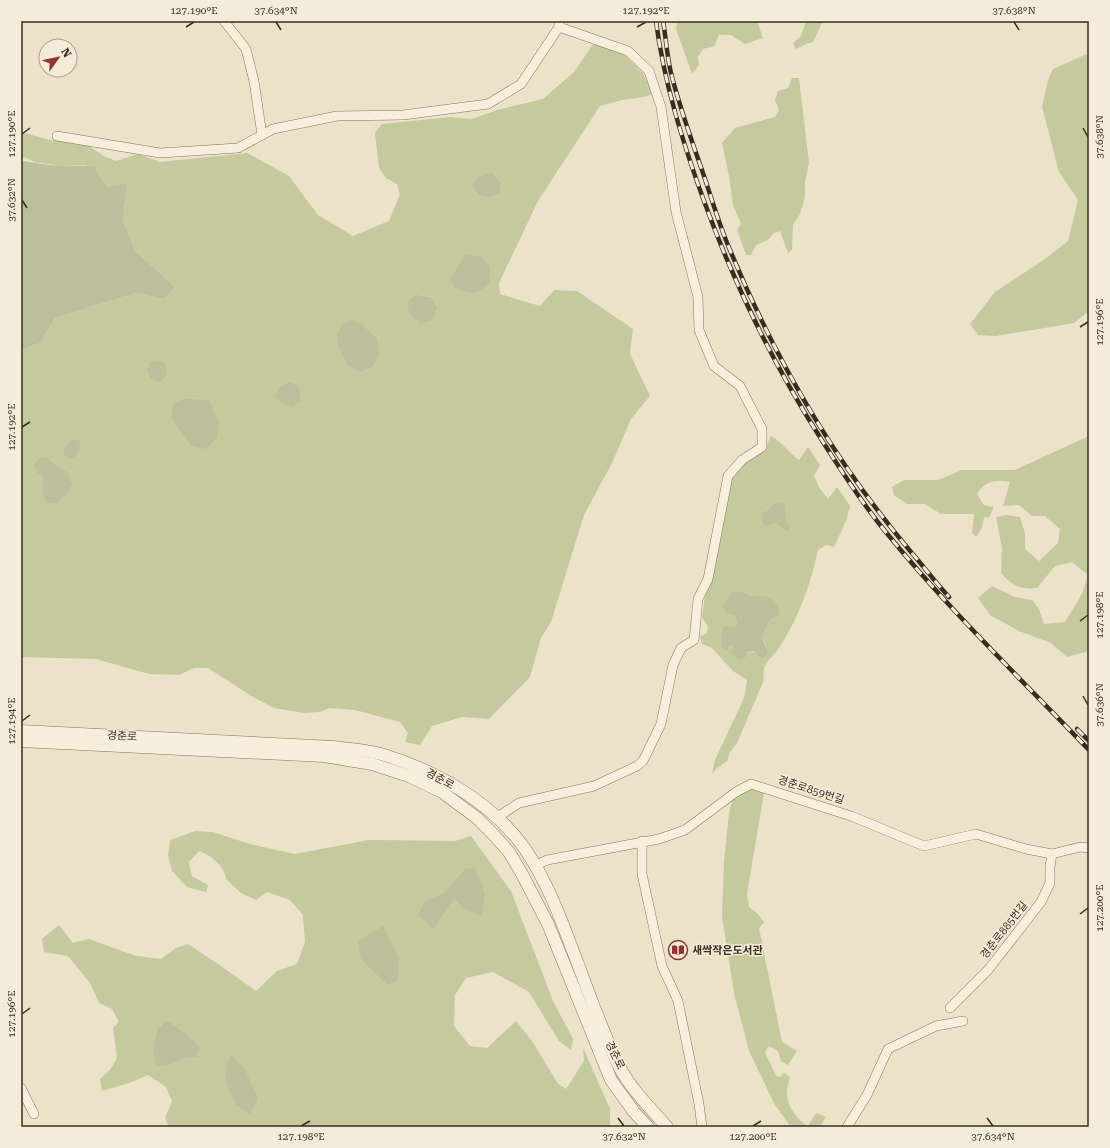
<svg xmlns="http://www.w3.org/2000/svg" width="1110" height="1148" font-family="'Roboto Serif','Noto Sans KR',serif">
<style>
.green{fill:#c4c99e;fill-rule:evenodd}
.cemetery{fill:#bbbf9c}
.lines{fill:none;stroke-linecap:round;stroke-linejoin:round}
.minor-casing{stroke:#87755f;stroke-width:10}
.tertiary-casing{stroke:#87755f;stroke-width:13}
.minor{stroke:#f7efdc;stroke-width:9}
.tertiary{stroke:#f7efdc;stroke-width:12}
.rail-casing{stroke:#392d21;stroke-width:4.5}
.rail{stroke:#f4ecd9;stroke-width:3;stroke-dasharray:9;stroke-linecap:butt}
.ticks{fill:none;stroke:#392d21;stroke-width:1.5}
.labels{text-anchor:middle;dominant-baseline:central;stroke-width:3;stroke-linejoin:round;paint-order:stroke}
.street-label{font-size:11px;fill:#392d21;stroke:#f4ecd9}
.poi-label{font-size:11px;font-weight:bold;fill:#392d21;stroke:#f4ecd9;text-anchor:start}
.neatline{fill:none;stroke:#392d21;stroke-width:1.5}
.ticks-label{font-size:10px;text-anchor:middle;fill:#392d21}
</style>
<rect width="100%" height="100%" fill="#ece2c9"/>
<!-- green -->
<g class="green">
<polygon points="677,21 757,21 763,38 745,44 731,35 719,35 714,46 703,49 698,57 699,65 692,74 676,29"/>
<polygon points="806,21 825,21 821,25 813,42 806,44 796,49 793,43 801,36"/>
<path d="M594,43L620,51L643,73L653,94L644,97L622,100L600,106L538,201L499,283L500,294L540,306L554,290L577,291L633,329L630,354L650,396L631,419L613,461L584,515L551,622L541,638L530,677L489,719L462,717L432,726L420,745L405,742L408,733L400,722L355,710L329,708L320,712L304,713L274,708L253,697L208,668H194L179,675L149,674L96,659L21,657V350L40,343L55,318L136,293L164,299L175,287L135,251L123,220L127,183L107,187L97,173L85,165L61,166L35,162L21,156V132L50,140L86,144L104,156L116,161L138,154L160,162L247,153L289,176L318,215L353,236L389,221L400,194L397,184L386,178L379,168L375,133L382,124L450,117L472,119L497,110L543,99L574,72ZM417,295L431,297L437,307ZM184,398L209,400L173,404ZM47,457L52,462L68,472L43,496V477Z"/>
<polygon points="1089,53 1089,311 1074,323 996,336 978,335 970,324 995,292 1045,259 1068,241 1078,200 1059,172 1042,107 1048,80 1053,69"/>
<polygon points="792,78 799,78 809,163 805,182 805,197 800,214 793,225 792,250 788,253 780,231 774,233 768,240 756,245 751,255 746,255 737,230 741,224 733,205 729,176 722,143 735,128 775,117 779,110 775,100 778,91 788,88"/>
<path d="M771,436C782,442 789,453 799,460L808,447L820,465L814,476L819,487L828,499L837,487L850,506L846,521L834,547L826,545L818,550C811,584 798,619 779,648C771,660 761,663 764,680L737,743L730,752L727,761L717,768L712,774L715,760L744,698L747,680L733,671L712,648L702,644L700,637L707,633L708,626L702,618L705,596L712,579L731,480L737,468L766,446ZM785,507L786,520L791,527L788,532L775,523L761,520C765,505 772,508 785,507ZM740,591L752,596H766L778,616L770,620L762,637L768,650L746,653L734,647L721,645L722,628H734L737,623L735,614L723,607L727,601Z"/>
<path d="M1089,436V651L1067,657L1051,643L1019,631L990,615L978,598L992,586L1015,597L1032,600L1039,609L1044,624L1065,622L1082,594L1088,575L1072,562L1055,566L1037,588C1021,590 1011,585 1001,573L1002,548L996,517L1006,515L1020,517L1025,533V549L1039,561L1058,543L1060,529L1045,516H1032L1019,505L1003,506L1010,482C996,480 985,480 977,494L984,505L994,507L989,518L984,517L982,528L976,537L972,533L974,514H941L925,504H907L894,495L892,487L904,480H938L962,470H1015Z"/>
<path d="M751,789L764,793L747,894L749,907L757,913L764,922L759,928L782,1042L797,1051L788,1065L781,1061L778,1051L769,1046L765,1052L776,1076L780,1077L784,1073L790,1077C789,1082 786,1090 787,1095C788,1107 798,1121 808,1126L816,1113L826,1117L820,1127H791L775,1105L749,1051L734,993L722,917L724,861L729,813L733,797Z"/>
<path d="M195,831L213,832L250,844L295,854L369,840L455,841L471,836L511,891L553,1001L573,1039L571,1050L559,1041L529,992L493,972L466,978L455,995L454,1026L470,1046L487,1048L516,1021L532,1041L558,1084L566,1089L584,1061L583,1048L610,1109V1127H169L165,1118L172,1101L166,1087L148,1075L132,1082L102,1091L100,1079L110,1070L117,1058L113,1028L119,1022L112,1009L99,1003L90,983L68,956L44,952L42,939L59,925L73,943L89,939L136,956L161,959L176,948L188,944L221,966L256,991L277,971L297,964L305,942L303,915L290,900L267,892L256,900L241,893L226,879C224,865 212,856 199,851L189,862L192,876L208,885L206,892L187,887L172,871L168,856L170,840ZM465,870L463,908L454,899L434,929L425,901L445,892ZM166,1020L196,1057L181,1059L153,1049L157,1029Z"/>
</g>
<!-- cemetery -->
<g class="cemetery">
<path d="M21,161C35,162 49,166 63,166C74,166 84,165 95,167L97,173L107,187L127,183L123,220L135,251L175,287L164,299L136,293L55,318L40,343L21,350Z"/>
<polygon points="491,172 501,183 499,194 489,197 479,195 471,185 477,178"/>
<path d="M466,254L481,257L490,267V282C475,296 473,294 454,288L451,277Z"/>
<polygon points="417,295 431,297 437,307 432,320 421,323 410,315 407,302"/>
<polygon points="351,320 361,324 377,339 379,355 372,367 360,372 347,365 339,347 337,335 342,325"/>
<polygon points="157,360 167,365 166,377 159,382 150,378 147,370 150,362"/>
<polygon points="289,382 298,385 301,400 292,407 281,402 276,397 280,387"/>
<polygon points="184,398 209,400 219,421 217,438 205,449 191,446 171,417 173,404"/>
<polygon points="73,440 80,440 78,454 71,459 64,454 64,447"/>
<polygon points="47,457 52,462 68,472 72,485 66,495 56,503 47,503 43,496 43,477 37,472 34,465 39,459"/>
<polygon points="776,503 781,503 785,507 786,520 791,527 788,532 775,523 765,526 761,520 763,513"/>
<polygon points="740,591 752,596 766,596 774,601 780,610 778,616 770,620 762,637 765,645 768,650 766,656 762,659 754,651 746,653 745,658 738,660 732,652 734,647 729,646 726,651 721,645 722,628 728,626 734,628 737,623 735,615 729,614 722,607 731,593"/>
<polygon points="475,868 485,894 481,916 463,908 454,899 434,929 418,915 425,901 445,892 465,869"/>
<polygon points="383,926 399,958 398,980 388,985 361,959 358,941"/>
<polygon points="166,1020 185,1033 200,1047 196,1057 181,1059 167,1066 156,1065 153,1049 157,1029"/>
<polygon points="231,1055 245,1069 258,1099 250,1114 236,1105 226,1083 226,1067"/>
</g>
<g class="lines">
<defs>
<g id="minor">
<polyline points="224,21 246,49 254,81 262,135"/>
<polyline points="57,136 160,153 238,148 273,129 337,116 403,115 488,104 521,84 559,27 559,22"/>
<polyline points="496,818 519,803 594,786 637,766 643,761 661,724 673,665 681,648 694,640 698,599 708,579 728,476 742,460 762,447 762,429 740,386 714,366 699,330 698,297 676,212 661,107 649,71 628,51 559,27"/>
<polyline points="642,841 642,874 662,966 678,1001 699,1104 702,1127"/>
<polyline points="535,866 547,860 659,839 685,830 736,792 751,784 851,816 924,846 976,834 1026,849 1052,854 1080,847 1089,848"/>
<polyline points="950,1008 988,970 1041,902 1050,883 1050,867 1052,854"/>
<polyline points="21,1088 34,1114"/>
<polyline points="847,1127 867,1095 888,1049 936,1026 963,1021"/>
</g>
<g id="tertiary">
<path d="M21,731L333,747C349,749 366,750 381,754C435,770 492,802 525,849C549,884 563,925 578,964C588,991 598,1019 610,1046C613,1053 616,1061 620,1068C632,1090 650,1108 667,1127"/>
<polyline points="21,741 324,756 372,764 409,776 442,792 477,818 494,835 509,852 522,874 548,924 611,1080 634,1112 648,1127"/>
</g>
</defs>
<!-- minor casing -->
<use href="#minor" class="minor-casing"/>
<!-- tertiary casing -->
<use href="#tertiary" class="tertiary-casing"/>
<!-- minor -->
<use href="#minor" class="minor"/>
<!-- tertiary -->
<use href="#tertiary" class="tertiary"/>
<defs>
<g id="rail">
<path d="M656,21C664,83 683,143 704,201C735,286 774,366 823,442C842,472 862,503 885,531C948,609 1020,678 1089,750"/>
<path d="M663,21C666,38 667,56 671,73C680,109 693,144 705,179C713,203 720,227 730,250C775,359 835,462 911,552C924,567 936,583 949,597"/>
<polyline points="1077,729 1089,741"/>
</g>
</defs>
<!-- rail casing -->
<use href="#rail" class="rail-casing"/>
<!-- rail -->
<use href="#rail" class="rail"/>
</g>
<!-- ticks -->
<path class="ticks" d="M276,22L281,30M1014,22L1019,30M186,27L194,22M637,27L646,22M1083,128L1088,137M22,134L30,128M22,200L27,208M1080,327L1088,322M22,427L30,422M1080,621L1088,615M1083,696L1088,705M22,721L30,715M1080,914L1088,908M22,1014L30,1008M618,1118L624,1126M987,1118L993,1126M301,1126L310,1121M753,1126L761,1121"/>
<!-- icons -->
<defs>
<symbol id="library-ring" viewBox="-11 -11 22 22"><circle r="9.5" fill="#f4ecd9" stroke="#923333" stroke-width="1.5"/><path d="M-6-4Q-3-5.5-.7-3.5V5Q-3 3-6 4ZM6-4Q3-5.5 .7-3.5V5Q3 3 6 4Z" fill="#923333"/></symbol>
</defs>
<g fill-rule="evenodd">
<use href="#library-ring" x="667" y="939" width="22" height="22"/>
</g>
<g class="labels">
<!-- street labels -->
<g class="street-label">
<text transform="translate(122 736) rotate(3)">경춘로</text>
<text transform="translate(440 779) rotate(29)">경춘로</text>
<text transform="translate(811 790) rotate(18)">경춘로859번길</text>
<text transform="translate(1004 930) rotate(-52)">경춘로885번길</text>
<text transform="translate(615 1055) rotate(64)">경춘로</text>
</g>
<!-- poi labels -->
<g class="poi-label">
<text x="692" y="950">새싹작은도서관</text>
</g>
</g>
<!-- border -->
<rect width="1110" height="1148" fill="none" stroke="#f4ecd9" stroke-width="44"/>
<!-- north arrow -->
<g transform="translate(58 58) rotate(57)"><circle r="19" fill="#f4ecd9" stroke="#a9a08f"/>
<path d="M0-3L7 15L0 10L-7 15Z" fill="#923333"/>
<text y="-6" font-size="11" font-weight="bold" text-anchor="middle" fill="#392d21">N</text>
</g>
<rect x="22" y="22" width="1066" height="1104" class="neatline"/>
<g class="ticks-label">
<text x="194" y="14">127.190°E</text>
<text x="276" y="14">37.634°N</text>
<text x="646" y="14">127.192°E</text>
<text x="1014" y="14">37.638°N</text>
<text transform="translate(11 134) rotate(-90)" y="4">127.190°E</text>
<text transform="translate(1099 137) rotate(-90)" y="4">37.638°N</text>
<text transform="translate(11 200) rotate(-90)" y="4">37.632°N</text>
<text transform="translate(1099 322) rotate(-90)" y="4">127.196°E</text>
<text transform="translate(11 427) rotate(-90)" y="4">127.192°E</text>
<text transform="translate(1099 615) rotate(-90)" y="4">127.198°E</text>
<text transform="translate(1099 705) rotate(-90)" y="4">37.636°N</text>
<text transform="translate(11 721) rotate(-90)" y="4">127.194°E</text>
<text transform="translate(1099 908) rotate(-90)" y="4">127.200°E</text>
<text transform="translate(11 1014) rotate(-90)" y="4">127.196°E</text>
<text x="301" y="1140">127.198°E</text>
<text x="624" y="1140">37.632°N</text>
<text x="753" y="1140">127.200°E</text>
<text x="993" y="1140">37.634°N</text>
</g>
</svg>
